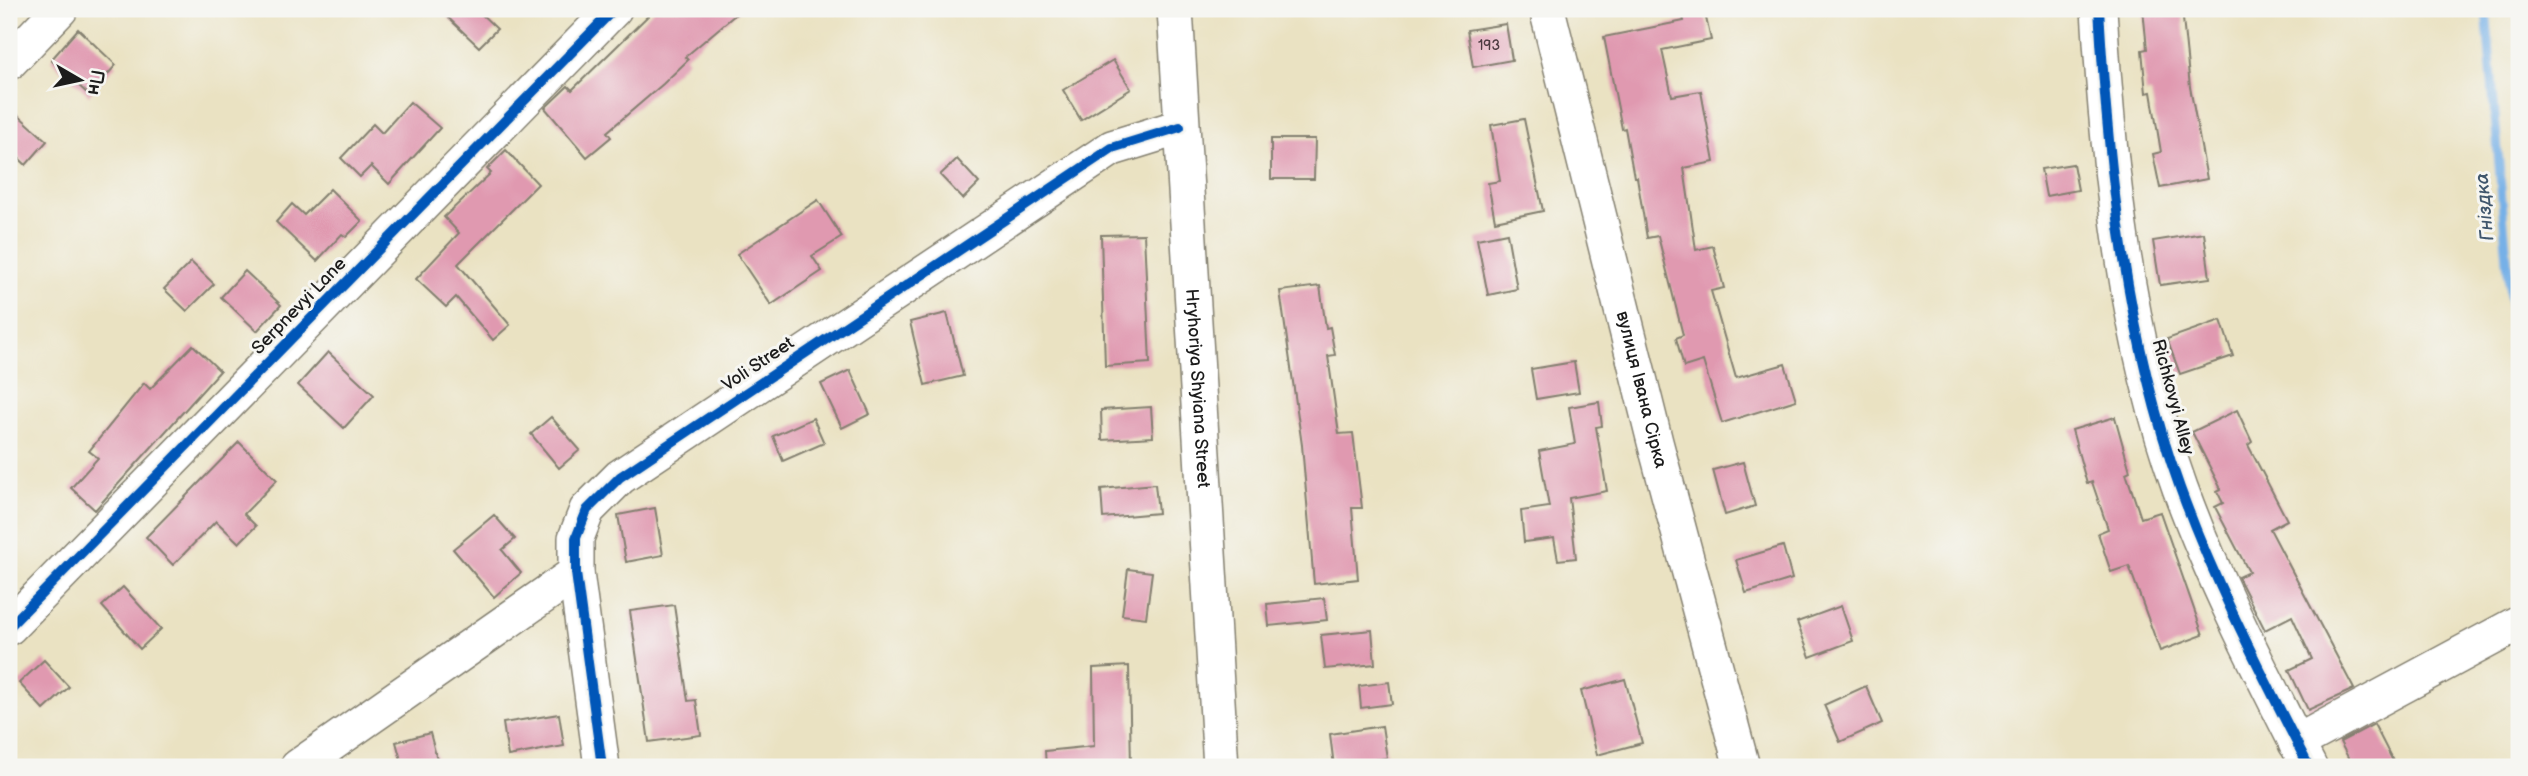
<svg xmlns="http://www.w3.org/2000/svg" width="2528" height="776" font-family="'Balsamiq Sans',sans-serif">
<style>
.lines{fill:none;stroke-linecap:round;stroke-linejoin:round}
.stream{stroke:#76b0e7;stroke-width:9}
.building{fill:#e099b0}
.minor-casing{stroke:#837f6f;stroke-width:38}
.minor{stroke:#fff;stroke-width:35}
.cycleway-casing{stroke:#f6f6f2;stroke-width:15}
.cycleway{stroke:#0057b8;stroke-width:10}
.labels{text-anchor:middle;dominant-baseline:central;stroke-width:6;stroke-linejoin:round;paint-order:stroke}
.number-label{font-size:14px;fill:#4d3b41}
.street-label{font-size:18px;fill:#1c1c1c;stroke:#f6f6f2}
.water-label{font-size:19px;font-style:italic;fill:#40576d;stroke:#f6f6f2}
</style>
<rect width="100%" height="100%" fill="#f6f6f2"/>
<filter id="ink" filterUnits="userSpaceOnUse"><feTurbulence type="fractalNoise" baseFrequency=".0143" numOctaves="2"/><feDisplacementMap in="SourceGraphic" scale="14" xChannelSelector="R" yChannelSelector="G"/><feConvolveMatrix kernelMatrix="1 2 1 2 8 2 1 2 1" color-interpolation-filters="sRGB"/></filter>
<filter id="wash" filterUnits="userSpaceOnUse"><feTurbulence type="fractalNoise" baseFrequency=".00686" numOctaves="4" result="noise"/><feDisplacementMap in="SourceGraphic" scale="28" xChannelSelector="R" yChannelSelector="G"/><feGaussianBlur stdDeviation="1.57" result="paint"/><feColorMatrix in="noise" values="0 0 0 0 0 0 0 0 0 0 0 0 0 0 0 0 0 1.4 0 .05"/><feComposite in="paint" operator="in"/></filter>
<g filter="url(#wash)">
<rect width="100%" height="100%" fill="#eae2c2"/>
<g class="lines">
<!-- stream -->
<polyline class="stream" points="2486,9 2519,402"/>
</g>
<g id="blocks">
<!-- building -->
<g class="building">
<polygon points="439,9 476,9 497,29 479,47"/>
<polygon points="655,9 742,9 685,57 688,60 663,84 607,132 611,137 587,157 545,108 568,86 572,90"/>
<polygon points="1704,9 1711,40 1662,50 1672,96 1701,91 1714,162 1684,168 1696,250 1713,246 1724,288 1711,291 1736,378 1785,364 1796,400 1722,423 1703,361 1684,367 1676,338 1683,335 1658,236 1647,238 1637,177 1634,177 1625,128 1622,129 1604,37 1684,21 1682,12"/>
<polygon points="2143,9 2182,9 2190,87 2207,179 2160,188 2153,154 2161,152 2151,92 2146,93 2142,50 2147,49"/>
<polygon points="1506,24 1512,60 1473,67 1467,30"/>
<polygon points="78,29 116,65 89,95 51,60"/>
<polygon points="1113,60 1131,89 1081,120 1063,90"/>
<polygon points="410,102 440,128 389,184 371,166 360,177 341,158 373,124 382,133"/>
<polygon points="9,107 47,141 26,165 9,149"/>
<polygon points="1524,119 1543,211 1495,221 1488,183 1500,181 1491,125"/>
<polygon points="1271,139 1315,139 1314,179 1271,179"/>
<polygon points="506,150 538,184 458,264 510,325 493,340 456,297 446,307 416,279 459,233 444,217 491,173 487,169"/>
<polygon points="957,159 979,183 963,199 940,175"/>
<polygon points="2073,164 2078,190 2046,196 2041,169"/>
<polygon points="330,189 362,221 346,237 342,234 317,261 276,222 292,204 304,215"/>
<polygon points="818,200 842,237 812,256 822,271 771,305 737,254"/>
<polygon points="1507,233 1517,289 1488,295 1477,239"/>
<polygon points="2204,233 2210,278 2160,285 2153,241"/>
<polygon points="1144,234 1150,363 1105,366 1101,235"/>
<polygon points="191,262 214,284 187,311 164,289"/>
<polygon points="245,271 281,305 257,331 221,297"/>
<polygon points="1320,286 1326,328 1330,327 1335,355 1328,356 1339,434 1353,433 1362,508 1352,508 1358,579 1314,584 1302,445 1280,291"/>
<polygon points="947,313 963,376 925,385 910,322"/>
<polygon points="2221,320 2233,356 2180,374 2167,339"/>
<polygon points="193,345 220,371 95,510 71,488 98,458 89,451 144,383 150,389"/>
<polygon points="328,352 374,395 344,428 298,385"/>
<polygon points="1574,362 1579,392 1536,399 1531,369"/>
<polygon points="850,370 870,414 842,428 821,384"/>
<polygon points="1599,402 1602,426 1596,427 1607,491 1569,498 1576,558 1558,560 1554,538 1524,542 1521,511 1549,507 1539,451 1575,444 1569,407"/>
<polygon points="1151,407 1153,437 1102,440 1101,410"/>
<polygon points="2237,410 2252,442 2248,445 2287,520 2270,529 2354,689 2308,710 2289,670 2312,659 2292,616 2265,630 2238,577 2249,572 2215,507 2223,503 2217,491 2221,489 2192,432"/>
<polygon points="551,417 580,450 559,468 531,434"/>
<polygon points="2115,417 2130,471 2126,473 2141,518 2160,512 2203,635 2160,651 2129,566 2111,572 2098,533 2108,529 2092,482 2087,484 2072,430"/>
<polygon points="813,418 824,443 783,461 773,436"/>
<polygon points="239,442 277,480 244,514 256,526 239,543 216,521 173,565 146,537"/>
<polygon points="1743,462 1755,506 1725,515 1713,470"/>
<polygon points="1155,484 1158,513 1103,518 1101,489"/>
<polygon points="655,508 663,555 626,562 618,515"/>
<polygon points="494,515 515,539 502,550 521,573 494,597 453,549"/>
<polygon points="1783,546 1792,579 1746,593 1736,560"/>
<polygon points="1128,569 1152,572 1146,618 1122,615"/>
<polygon points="123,587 161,629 140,649 102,606"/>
<polygon points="1324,598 1327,620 1269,626 1267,604"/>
<polygon points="674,605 688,701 696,700 701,735 649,742 630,611"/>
<polygon points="1841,606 1853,641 1810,657 1797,622"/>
<polygon points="1372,630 1375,664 1325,669 1321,635"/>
<polygon points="44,660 69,687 44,710 19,683"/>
<polygon points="1129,666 1131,767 1046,767 1045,751 1094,746 1093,668"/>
<polygon points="1625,679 1642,743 1597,755 1581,691"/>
<polygon points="1389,682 1392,704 1361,708 1359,686"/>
<polygon points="1866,686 1882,723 1840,742 1824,705"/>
<polygon points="559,714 564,746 508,756 503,723"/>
<polygon points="2374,724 2396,767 2353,767 2340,742"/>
<polygon points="1382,726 1387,758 1334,766 1330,734"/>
<polygon points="430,733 439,767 403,767 396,742"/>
</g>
</g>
</g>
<g filter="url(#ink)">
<use href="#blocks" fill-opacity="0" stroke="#837f6f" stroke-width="2"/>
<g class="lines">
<defs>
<g id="minor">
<path id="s1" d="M1175,9L1221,767"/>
<path id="s2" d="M1547,9L1655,442L1742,767"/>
<path d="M2099,9C2108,166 2126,339 2180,488C2215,584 2263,676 2309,767"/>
<polyline points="9,62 60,9"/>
<polyline points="9,627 614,9"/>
<polyline points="2296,743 2519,623"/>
<polyline points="298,767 576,573"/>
<polyline points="602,767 576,573 576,538 587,510 620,477 1112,148 1180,127"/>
</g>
</defs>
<!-- minor casing -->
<use href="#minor" class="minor-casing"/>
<!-- minor -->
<use href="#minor" class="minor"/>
<defs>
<g id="cycleway">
<path d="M2099,9C2108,166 2126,339 2180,488C2215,584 2263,676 2309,767"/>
<polyline points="9,627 614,9"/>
<polyline points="602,767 576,573 576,538 587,510 620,477 1112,148 1180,127"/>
</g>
</defs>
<!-- cycleway casing -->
<use href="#cycleway" class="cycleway-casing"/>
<!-- cycleway -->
<use href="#cycleway" class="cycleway"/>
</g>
</g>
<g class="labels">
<!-- number labels -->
<g class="number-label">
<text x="1489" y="45">193</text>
</g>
<!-- street labels -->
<g class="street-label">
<text transform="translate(299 306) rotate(-46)">Serpnevyi Lane</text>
<text transform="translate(758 364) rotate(-34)">Voli Street</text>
<text stroke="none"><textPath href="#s1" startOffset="380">Hryhoriya Shyiana Street</textPath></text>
<text stroke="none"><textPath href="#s2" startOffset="392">вулиця Івана Сірка</textPath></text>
<text transform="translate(2173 397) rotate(75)">Richkovyi Alley</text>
</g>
<!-- water labels -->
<g class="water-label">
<text transform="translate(2485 207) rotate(-95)">Гніздка</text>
</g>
</g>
<!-- margin -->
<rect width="2528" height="776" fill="none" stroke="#f6f6f2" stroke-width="35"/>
<!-- north arrow -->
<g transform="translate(80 80) rotate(99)" stroke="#f6f6f2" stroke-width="5" paint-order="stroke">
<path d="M0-5L12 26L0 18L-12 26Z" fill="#1c1c1c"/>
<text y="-10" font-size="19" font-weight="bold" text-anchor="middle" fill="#1c1c1c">Пн</text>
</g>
</svg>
